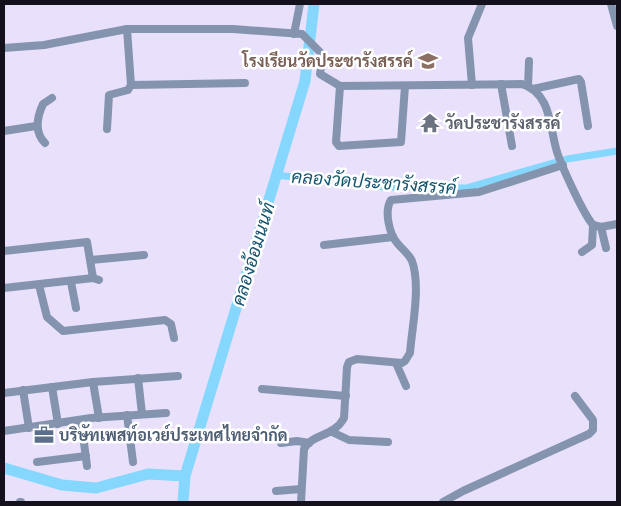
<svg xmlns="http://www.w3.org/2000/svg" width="621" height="506" font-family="'DejaVu Sans',Sarabun,sans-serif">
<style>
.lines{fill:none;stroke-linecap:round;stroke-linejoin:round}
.canal{stroke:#86d7fd;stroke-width:7}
.river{stroke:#86d7fd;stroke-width:11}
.minor{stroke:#8494ae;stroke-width:8}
.labels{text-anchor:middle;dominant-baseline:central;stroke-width:5;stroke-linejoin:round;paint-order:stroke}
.education-label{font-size:16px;font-weight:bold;fill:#785e54;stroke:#fff;text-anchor:end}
.worship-label{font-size:16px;font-weight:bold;fill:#5b616d;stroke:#fff;text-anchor:start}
.service-label{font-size:16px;font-weight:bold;fill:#4e5e75;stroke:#fff;text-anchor:start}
.water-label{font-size:18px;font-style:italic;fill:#13546e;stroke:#fff}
</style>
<rect width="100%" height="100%" fill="#e9e0fc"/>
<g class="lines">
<!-- canal -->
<polyline class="canal" points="276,175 384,187 466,188 567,159 617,151"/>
<!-- river -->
<g class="river">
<polyline points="4,468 62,485 96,488 148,474 185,476"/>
<polyline points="183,502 185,476 305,81 314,4"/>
</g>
<!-- minor -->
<g class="minor">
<polyline points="611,4 617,26"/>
<polyline points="294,34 300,4"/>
<path d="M4,48L44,45L127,29H233L302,34L323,55L320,74L340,86L522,84C553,94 549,130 558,155C564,171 583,213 593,225"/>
<polyline points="501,84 512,146"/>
<polyline points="131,85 245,83"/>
<polyline points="472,85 468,38 482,4"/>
<polyline points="340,86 336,142 339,146 401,142 405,86"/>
<polyline points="528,86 529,61"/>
<polyline points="533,89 579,79 581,82 588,126"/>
<polyline points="107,129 109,95 128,90 131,85 127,29"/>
<polyline points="4,131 36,126"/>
<path d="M45,143C34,132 37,117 43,104L52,98"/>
<polyline points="593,225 601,227 617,224"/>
<polyline points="601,227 606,248"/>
<polyline points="324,245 393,237"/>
<polyline points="4,251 87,242 93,278"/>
<polyline points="582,252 592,245 593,225"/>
<polyline points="91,260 144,255"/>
<polyline points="71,282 76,308"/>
<polyline points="39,285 47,317 63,331 165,320 171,324 174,338"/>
<polyline points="4,288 93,278 99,280"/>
<polyline points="396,363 406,386"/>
<polyline points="138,378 142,414"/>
<polyline points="93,382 99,418"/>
<polyline points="52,387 58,424"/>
<polyline points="262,389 346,396"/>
<polyline points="23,390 29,428"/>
<polyline points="4,393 93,382 178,376"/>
<polyline points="127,415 133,462"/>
<polyline points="81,420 87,466"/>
<polyline points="4,431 91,418 166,413"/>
<polyline points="332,432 349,440 388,442"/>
<polyline points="281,443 297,441 309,443"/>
<polyline points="37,462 86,456"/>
<polyline points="276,491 301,489"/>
<polyline points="20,502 21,502"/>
<path d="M301,502L304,449C311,434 334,437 344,418L347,367L349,362L357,359L402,363L405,361L410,353C412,327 421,286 412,261C409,254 403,250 398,244C389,234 384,211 391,200L479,192L563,165"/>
<polyline points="443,502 463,491 589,434 593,430 593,420 575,396"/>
</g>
</g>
<!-- icons -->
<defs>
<symbol id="school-bare" viewBox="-9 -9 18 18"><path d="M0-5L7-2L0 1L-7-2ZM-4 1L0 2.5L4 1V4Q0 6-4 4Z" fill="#8d6e63" stroke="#fff" stroke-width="2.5" paint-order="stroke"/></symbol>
<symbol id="temple-bare" viewBox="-9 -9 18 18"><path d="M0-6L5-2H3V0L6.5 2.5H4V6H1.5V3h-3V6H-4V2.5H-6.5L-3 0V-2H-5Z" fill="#6b7280" stroke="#fff" stroke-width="2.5" paint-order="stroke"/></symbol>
<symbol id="office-bare" viewBox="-9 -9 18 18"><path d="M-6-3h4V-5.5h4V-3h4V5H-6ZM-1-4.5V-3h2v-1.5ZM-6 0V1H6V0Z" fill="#5c6f8a" stroke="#fff" stroke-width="2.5" paint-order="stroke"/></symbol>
</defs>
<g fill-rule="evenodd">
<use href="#school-bare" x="414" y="47" width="28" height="28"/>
<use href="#temple-bare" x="416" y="109" width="28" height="28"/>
<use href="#office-bare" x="30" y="421" width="28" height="28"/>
</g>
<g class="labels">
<!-- education labels -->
<g class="education-label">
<text x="413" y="61">โรงเรียนวัดประชารังสรรค์</text>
</g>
<!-- worship labels -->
<g class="worship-label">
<text x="445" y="123">วัดประชารังสรรค์</text>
</g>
<!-- service labels -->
<g class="service-label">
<text x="59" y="435">บริษัทเพสท์อเวย์ประเทศไทยจำกัด</text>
</g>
<!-- water labels -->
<g class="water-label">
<text transform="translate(374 182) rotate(4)">คลองวัดประชารังสรรค์</text>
<text transform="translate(253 254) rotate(-73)">คลองอ้อมนนท์</text>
</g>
</g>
<!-- border -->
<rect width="621" height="506" fill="none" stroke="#14101c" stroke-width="10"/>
</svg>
